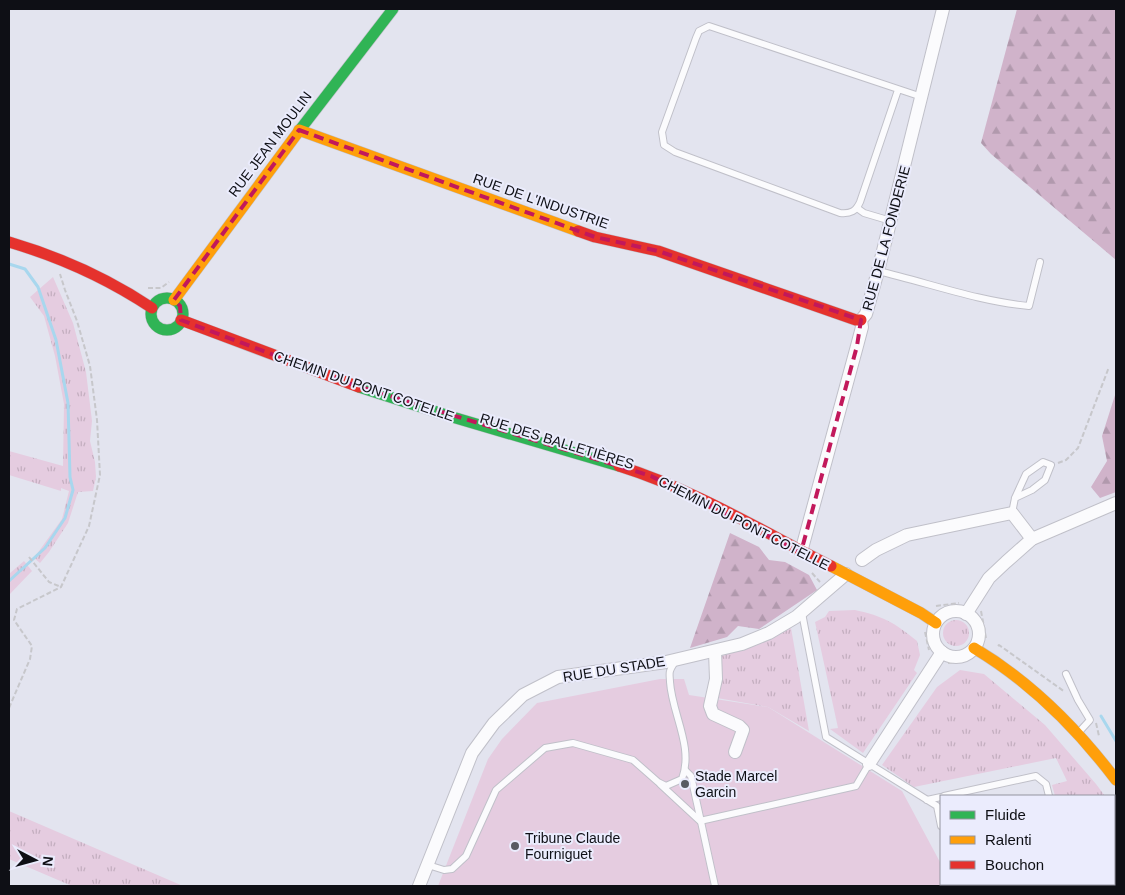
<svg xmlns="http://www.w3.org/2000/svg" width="1125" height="895" font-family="Helvetica,sans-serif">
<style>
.grass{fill:url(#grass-tufts)}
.forest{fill:url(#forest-firs)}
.pitch{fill:#e5cce0}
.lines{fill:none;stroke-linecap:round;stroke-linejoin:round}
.stream{stroke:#a8d7ee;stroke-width:3}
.lane-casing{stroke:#c0c0c9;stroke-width:8}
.street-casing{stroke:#c0c0c9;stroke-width:14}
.fast-casing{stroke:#c0c0c9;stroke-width:12}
.slow-casing{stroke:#c0c0c9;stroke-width:12}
.jam-casing{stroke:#c0c0c9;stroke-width:12}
.path{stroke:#c7c7cb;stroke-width:2;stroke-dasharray:5 2.5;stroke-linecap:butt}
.lane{stroke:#fbfbfd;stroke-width:6}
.street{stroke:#fbfbfd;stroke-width:12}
.fast{stroke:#30b455;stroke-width:11}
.slow{stroke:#ff9f0a;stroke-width:11}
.jam{stroke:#e5322d;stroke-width:11}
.marked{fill:none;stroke:#c2185b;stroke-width:4;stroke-dasharray:10 6;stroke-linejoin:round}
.poi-dot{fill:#595a61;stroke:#ebecfd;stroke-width:2}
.labels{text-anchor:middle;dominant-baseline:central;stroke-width:4;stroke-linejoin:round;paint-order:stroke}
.street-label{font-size:14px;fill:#0e0f15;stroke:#ebecfd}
.poi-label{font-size:14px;fill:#0e0f15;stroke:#ebecfd;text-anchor:start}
</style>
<defs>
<pattern id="grass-tufts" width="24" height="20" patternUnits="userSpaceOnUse" patternTransform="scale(1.25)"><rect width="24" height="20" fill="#e5cce0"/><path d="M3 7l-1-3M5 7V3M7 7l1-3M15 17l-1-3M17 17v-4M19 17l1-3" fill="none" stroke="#c3aebf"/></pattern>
<pattern id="forest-firs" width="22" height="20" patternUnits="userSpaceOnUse" patternTransform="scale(1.25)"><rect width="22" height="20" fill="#d0b3ca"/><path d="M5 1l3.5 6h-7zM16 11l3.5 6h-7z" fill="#b199ad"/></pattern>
</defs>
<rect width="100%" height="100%" fill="#e3e4ef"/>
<!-- grass -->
<g class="grass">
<polygon points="53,277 73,323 86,372 92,421 90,441 95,462 96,477 93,491 78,492 68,523 49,552 40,563 34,558 62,519 69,491 61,488 61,491 9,475 9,451 63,466 64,404 55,356 44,316 30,297"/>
<polygon points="24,561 32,571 9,595 9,574"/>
<path d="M855,610C883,616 895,623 917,641L920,655L914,670L917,673L863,753L830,729L838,728L815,622L825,617L829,611Z"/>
<circle cx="956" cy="633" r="13"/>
<polygon points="791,628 809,731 768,707 717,698 722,656 773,638"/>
<polygon points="960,670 984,674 1045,725 1096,784 1105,796 1055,796 1052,785 1067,781 1056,758 914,787 882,765 937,687"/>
<polygon points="9,811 183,886 72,886 9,859"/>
</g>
<!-- forest -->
<g class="forest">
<polygon points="1017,9 1116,9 1116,260 991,154 981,143"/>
<polygon points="1116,392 1116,492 1100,498 1091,487 1107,461 1102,436"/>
<polygon points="730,533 759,547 769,560 785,562 809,575 817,590 759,629 738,626 727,637 690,648"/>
<polygon points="1114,838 1116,839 1116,886 1074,886 1075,884 1114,884"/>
</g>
<!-- pitch -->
<polygon class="pitch" points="660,679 684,679 689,695 768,707 902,791 941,864 941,884 948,884 949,886 438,886 488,759 502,739 537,703"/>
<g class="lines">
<!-- stream -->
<g class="stream">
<polyline points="9,264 25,269 38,287 56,340 68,403 70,477 73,490 65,518 45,548 9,581"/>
<polyline points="1101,716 1116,741"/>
</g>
<defs>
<g id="lane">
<path d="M898,90L860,202C856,211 851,214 840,213L675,152L664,145L662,132L696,38L699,31L709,26L922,97"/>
<polyline points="857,208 864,213 891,221"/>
<path d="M878,271C929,283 977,301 1029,306L1040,262"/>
<polyline points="1012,513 1015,498 1026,474 1043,462 1051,465 1045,480 1032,490 1015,498"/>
<polyline points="802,613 826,737 937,806 941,826"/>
<polyline points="1066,674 1078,700 1090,720 1079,732"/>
<polyline points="685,770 691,776 715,886"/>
<polyline points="660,784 700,821 856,786 869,764"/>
<polyline points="944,796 1036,776 1046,784 1049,796"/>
<polyline points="927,800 941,797"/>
<path d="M428,865L444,870L452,869L466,856L496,790L545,748L573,743L633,760L658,782L666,786L682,779C694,747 672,714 670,682C670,679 669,674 670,671C671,667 674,664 676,660"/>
<polyline points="954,884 955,886"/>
<polyline points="1068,884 1069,886"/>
</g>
<g id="street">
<polyline points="801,552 857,346 862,327 861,320 866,314 878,271 943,9"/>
<polyline points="862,560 876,550 907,535 1012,513 1032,539"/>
<circle cx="956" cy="634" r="23"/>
<polyline points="966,614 989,578 1006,562 1032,539 1116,503"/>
<polyline points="715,651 716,679 710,706 713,714 739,726 743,730 735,752"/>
<polyline points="869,764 942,652"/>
<polyline points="419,886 472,753 494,723 523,695 558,677 666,662 742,644 769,633 796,617 846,574"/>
</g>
<g id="fast">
<polyline points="299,131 393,9"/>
<circle cx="167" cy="314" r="16"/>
<polyline points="359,387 449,416 619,466"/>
</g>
<g id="slow">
<polyline points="299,130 578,231"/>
<polyline points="174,300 299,131"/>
<polyline points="831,566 921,613 936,623"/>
<path d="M974,648C1031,682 1076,727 1116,780"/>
</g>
<g id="jam">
<polyline points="578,231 595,237 658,251 856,320 861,320"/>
<path d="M9,242C60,257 107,278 152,308"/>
<polyline points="181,320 359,387"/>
<path d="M619,466C693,489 762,531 831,566"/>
</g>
</defs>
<!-- lane casing -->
<use href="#lane" class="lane-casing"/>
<!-- street casing -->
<use href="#street" class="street-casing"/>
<!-- fast casing -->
<use href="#fast" class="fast-casing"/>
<!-- slow casing -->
<use href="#slow" class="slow-casing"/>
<!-- jam casing -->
<use href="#jam" class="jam-casing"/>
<!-- path -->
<g class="path">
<polyline points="148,288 161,288 169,282"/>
<polyline points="1058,463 1066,460 1078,448 1109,367"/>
<polyline points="29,557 49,582 61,587"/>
<polyline points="812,573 820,582"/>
<polyline points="936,606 959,603"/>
<polyline points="981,611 986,638"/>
<polyline points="925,632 929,650"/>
<polyline points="998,646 999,645 1065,692"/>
<polyline points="948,663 968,660"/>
<polyline points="9,708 30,659 32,646 14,620 17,609 61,587 89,526 100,475 97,420 90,366 77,321 65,290 60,274"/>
<polyline points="1096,723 1099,736"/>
</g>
<!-- lane -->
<use href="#lane" class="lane"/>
<!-- street -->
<use href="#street" class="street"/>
<!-- fast -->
<use href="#fast" class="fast"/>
<!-- slow -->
<use href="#slow" class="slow"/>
<!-- jam -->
<use href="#jam" class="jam"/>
</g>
<!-- marked area -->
<path class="marked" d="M299,130L595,237L658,251L861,320L857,346L801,552L651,476L351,384L181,320L180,306L174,300Z"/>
<!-- markers -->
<g class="poi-dot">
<circle cx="685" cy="784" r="5"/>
<circle cx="515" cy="846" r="5"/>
</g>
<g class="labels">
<!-- street labels -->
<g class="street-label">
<text transform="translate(270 144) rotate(-53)">RUE JEAN MOULIN</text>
<text transform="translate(541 201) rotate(19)">RUE DE L'INDUSTRIE</text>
<text transform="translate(886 238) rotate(-75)">RUE DE LA FONDERIE</text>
<text transform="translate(364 386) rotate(19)">CHEMIN DU PONT COTELLE</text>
<text transform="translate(557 441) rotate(17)">RUE DES BALLETIÈRES</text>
<text transform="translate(744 523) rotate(27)">CHEMIN DU PONT COTELLE</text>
<text transform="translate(614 669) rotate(-9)">RUE DU STADE</text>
</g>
<!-- poi labels -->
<g class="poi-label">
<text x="695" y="776">Stade Marcel<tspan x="695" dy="16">Garcin</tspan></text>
<text x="525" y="838">Tribune Claude<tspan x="525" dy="16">Fourniguet</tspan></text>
</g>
</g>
<!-- border -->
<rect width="1125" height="895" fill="none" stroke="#0e0f15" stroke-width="20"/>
<!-- legend -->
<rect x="940" y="795" width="175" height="90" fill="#ebecfd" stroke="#9394a0"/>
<rect x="950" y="811" width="25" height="8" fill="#30b455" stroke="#9394a0"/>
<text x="985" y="820" font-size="15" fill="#0e0f15">Fluide</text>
<rect x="950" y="836" width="25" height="8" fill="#ff9f0a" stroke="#9394a0"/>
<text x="985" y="845" font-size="15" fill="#0e0f15">Ralenti</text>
<rect x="950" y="861" width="25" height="8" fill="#e5322d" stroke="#9394a0"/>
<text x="985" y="870" font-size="15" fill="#0e0f15">Bouchon</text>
<!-- north arrow -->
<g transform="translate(35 860) rotate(96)" stroke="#ebecfd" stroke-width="4" paint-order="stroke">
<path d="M0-4L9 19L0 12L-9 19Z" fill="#0e0f15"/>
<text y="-8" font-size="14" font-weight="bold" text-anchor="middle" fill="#0e0f15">N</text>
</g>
</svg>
